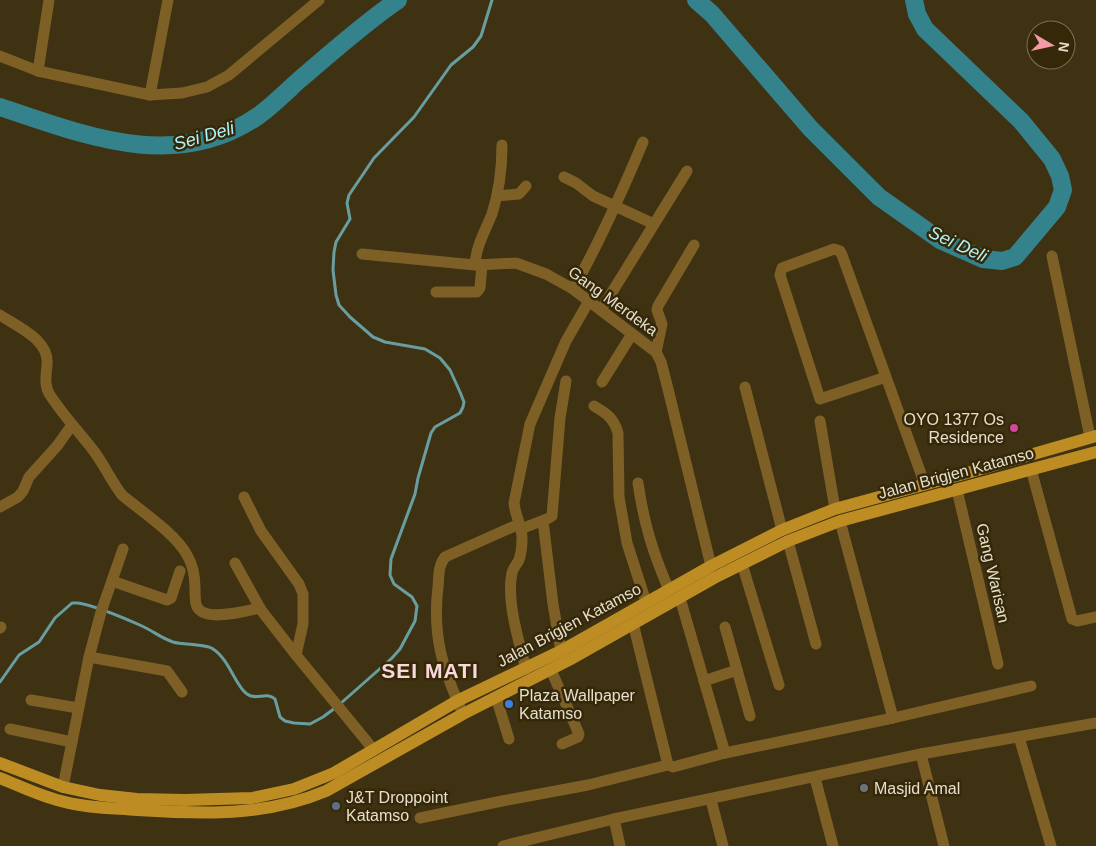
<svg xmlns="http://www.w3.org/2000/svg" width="1096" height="846" font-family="Arial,sans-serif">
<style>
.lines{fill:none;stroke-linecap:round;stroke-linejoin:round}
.stream{stroke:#699ea0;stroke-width:3}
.river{stroke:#34828c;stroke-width:18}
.minor{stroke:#7e6026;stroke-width:11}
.major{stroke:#bd8d24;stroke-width:12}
.hotel-dot{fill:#d1479c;stroke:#342808;stroke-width:2}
.shop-dot{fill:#3f7fe0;stroke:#342808;stroke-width:2}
.worship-dot{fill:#6b7280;stroke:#342808;stroke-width:2}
.service-dot{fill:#5c6f8a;stroke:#342808;stroke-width:2}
.labels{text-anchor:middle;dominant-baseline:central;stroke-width:5;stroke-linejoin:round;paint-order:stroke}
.street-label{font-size:16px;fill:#e6dfcd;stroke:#342808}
.poi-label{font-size:16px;fill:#e6dfcd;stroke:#342808;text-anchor:start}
.water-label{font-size:18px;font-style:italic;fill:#b3f1f9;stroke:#342808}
.district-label{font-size:21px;font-weight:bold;letter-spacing:1px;fill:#fbd7da;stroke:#342808}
</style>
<rect width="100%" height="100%" fill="#3e3213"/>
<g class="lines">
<!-- stream -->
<g class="stream">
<path d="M0,682L19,655L39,642L55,618L72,603H78C97,606 124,618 142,626C153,631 161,638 173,642C183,645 207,644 213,649C229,659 236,687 247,694C256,701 266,691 275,699L280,717L285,721L294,723L310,724L323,717L335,708"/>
<polyline points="340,704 392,658 400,649 415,621 417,606 412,597 394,584 390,575 391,559 415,494 418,478 431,433 435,427 460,413 463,407 464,402 460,392 450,370 440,358 425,349 385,342 373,337 350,317 339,305 336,295 333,270 334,252 336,242 350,219 347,203 349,195 374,158 414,117 451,65 473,47 481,36 492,0"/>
</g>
<!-- river -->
<g class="river">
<polyline points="696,0 712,14 810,128 879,197 940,240 983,259 1002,261 1015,257 1057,207 1063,190 1060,176 1052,159 1021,121 925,29 917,14 914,0"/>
<path d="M0,107C84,135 176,173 258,116C272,106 285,93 298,81C331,53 363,24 398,0"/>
</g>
<!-- minor -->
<g class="minor">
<polyline points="0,56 38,71 150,95 182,93 207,87 229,75 319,0"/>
<polyline points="38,71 49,0"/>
<polyline points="150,95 168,0"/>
<polyline points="564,177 576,183 593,196 654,224"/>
<polyline points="497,196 519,194 526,186"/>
<polyline points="362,254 475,265 516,263 546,274 573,289 656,352 661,362 667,385 711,566"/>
<polyline points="1052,256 1090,437"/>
<path d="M475,265C476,246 485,231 492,214C499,192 502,168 502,145"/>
<path d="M573,289C600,242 622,192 643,142"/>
<polyline points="436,292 477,292 480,288 482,265"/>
<polyline points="601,310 687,171"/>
<path d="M0,315C18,327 50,340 47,365C46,376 44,386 50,395C63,415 79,432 93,450C104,464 111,481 122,495C141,511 176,534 187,555C193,565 195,577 195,588C195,593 195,599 196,604C201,624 246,611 260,608"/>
<polyline points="656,352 662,324 657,310 658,306 694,245"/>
<polyline points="886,377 820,399 780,275 782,268 834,249 840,251 842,255 925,485"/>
<polyline points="602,382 632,334"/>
<polyline points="745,387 782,530"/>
<path d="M594,406C606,413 614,418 618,433L619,497L627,543L646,602"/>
<polyline points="820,421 835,509"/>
<polyline points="1031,469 1072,619 1077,621 1096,617"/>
<path d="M638,483C644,524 653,553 669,590"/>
<polyline points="957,490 998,664"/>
<polyline points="244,497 261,531 299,584 303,594 303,624 296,655"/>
<polyline points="0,507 18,497 23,491 29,477 57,446 72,425"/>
<polyline points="543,521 553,604 561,651"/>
<polyline points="840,521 893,718"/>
<polyline points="521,529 549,518 552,516 560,418 566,381"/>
<polyline points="788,541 816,644"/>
<polyline points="235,563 261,610 296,655 373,749"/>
<polyline points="742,564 779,685"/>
<polyline points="112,581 167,600 171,598 180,571"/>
<polyline points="680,598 725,753"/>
<polyline points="633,623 668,765"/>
<polyline points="725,627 750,716"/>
<polyline points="0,628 1,627"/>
<polyline points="89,657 167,671 182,692"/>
<path d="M526,669C519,642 506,600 512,573C513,568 517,564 519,560C521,554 522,546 522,540C523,528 515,516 514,503L530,424L566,341L589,301"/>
<polyline points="551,670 579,734 578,737 562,744"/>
<polyline points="704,681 737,670"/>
<polyline points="496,697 509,739"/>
<polyline points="31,700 78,708"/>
<path d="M463,714C443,669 432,637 438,587C439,576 438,566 445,557L519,524"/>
<polyline points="10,729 72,742"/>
<polyline points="1019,737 1051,846"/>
<polyline points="921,754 944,846"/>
<polyline points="815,778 833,846"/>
<polyline points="63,787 89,657 101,612 123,549"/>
<polyline points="711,800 723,846"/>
<polyline points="420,818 502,801 588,785 668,765 673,767 725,753 893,718 1031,686"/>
<polyline points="614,819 921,754 1096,723"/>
<polyline points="503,846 614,819 620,846"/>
</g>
<!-- major -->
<g class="major">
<polyline points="0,763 63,787 100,795 137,799 185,800 252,798 294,789 334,773 457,701 561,651 711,566 782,530 835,509 967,473 1096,436"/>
<path d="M0,778C20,786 40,796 61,801C85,808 112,808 137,810C202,814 264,817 326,791L463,714L569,660L714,578L788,541L840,521L1096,452"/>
</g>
</g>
<!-- markers -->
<circle class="hotel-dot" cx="1014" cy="428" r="5"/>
<circle class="shop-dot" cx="509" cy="704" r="5"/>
<circle class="worship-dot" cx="864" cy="788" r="5"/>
<circle class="service-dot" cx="336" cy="806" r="5"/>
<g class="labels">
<!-- street labels -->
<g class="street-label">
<text transform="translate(613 301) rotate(36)">Gang Merdeka</text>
<text transform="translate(956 473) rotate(-15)">Jalan Brigjen Katamso</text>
<text transform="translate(993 573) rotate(77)">Gang Warisan</text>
<text transform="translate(569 625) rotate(-28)">Jalan Brigjen Katamso</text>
</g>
<!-- poi labels -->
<g class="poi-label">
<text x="1004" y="419" text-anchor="end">OYO 1377 Os<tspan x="1004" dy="18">Residence</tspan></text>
<text x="519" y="695">Plaza Wallpaper<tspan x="519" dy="18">Katamso</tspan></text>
<text x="874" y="788">Masjid Amal</text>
<text x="346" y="797">J&amp;T Droppoint<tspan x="346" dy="18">Katamso</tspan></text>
</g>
<!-- water labels -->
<g class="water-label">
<text transform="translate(204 136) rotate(-16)">Sei Deli</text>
<text transform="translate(958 244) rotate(25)">Sei Deli</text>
</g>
<!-- district labels -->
<g class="district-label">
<text x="430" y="670">SEI MATI</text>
</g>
</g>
<!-- north arrow -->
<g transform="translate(1051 45) rotate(99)"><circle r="24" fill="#342808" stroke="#7b7157"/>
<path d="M0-4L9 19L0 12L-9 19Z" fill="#f49aa6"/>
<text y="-8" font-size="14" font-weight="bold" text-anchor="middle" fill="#e6dfcd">N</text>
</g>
</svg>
